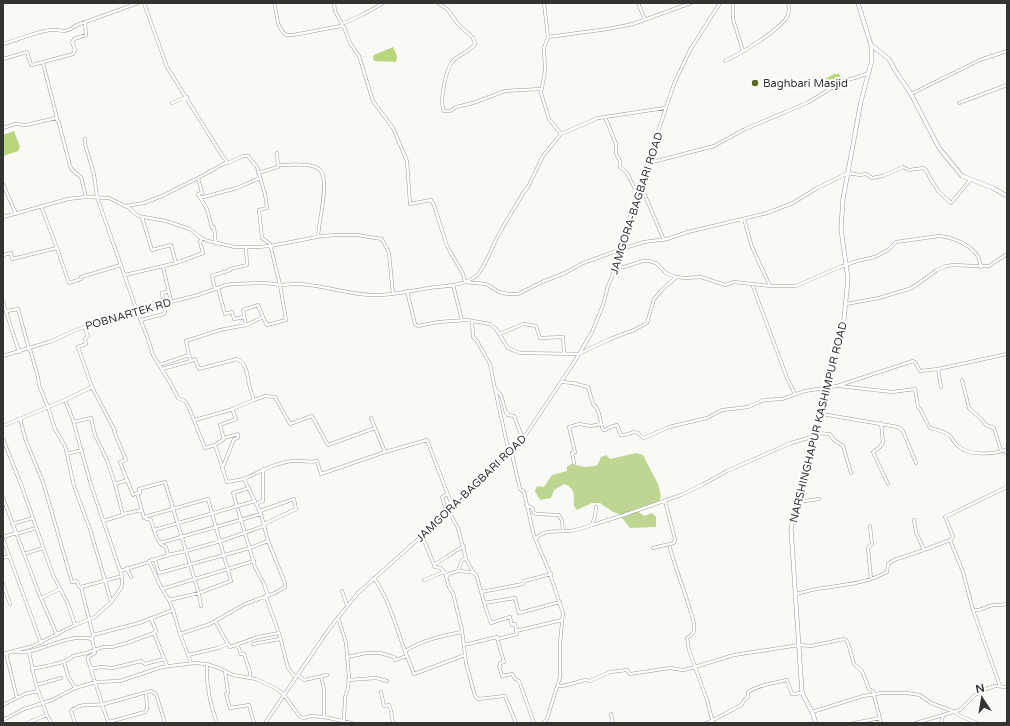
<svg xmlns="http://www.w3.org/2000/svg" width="1010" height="726" font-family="'Varela Round',sans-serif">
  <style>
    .green { fill: #bfd693 }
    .water { fill: #b9d67d }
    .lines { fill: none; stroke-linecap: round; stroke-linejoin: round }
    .street-casing { stroke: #9c9d99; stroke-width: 3.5 }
    .secondary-casing { stroke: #9c9d99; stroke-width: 4.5 }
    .street { stroke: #fff; stroke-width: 2.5 }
    .secondary { stroke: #fff; stroke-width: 3.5 }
    .poi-dot { fill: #566c1b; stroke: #fff; stroke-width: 1.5 }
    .labels { text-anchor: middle; stroke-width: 4; stroke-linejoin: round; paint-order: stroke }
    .poi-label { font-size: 11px; fill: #333332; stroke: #fff; text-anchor: start }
    .street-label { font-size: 11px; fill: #333332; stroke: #fff }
  </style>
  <rect width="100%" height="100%" fill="#f9faf6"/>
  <!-- green -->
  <path class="green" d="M636,453L643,455L658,484L661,496L659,501L635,509L644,516L652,513L656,517V527L630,528L619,514L613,512L600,503H592L577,510L574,506C573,496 577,489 564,484L554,490L551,498L540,500L535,491L537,486L544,487L552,475L567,471V467L571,464L585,467L596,466L599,462L601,457L606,455L610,459Z"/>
  <!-- water -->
  <path class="water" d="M393,47L397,56L396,62L374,61L373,57L374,55Z
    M834,74H839L842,79C838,84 830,88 824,87L822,84L823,80Z
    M14,131L20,147L18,151L3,156V135Z"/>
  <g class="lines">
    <!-- street casing -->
    <g class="street-casing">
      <path id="street" d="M274,3C278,15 275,26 286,35H293L341,26L344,27L350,43L359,56L373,101L393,128L407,161L410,204L431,200L434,205L447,246L463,274L465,282L486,284L499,292L508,294H518L542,282L565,273L583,263L631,246L644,242L667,239L688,232L767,213L793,203L817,188L848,173L860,175L866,174L872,178L883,176L903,167L909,170L923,168L926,170L930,178L938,191L951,203L971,179
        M334,3L335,11L342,24
        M438,3L447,9L458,24L473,38L475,44C470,52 459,54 453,61C446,68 439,102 444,111H450L456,107L473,103L505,91L541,89
        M544,3L548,37L544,48L545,71L541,93L549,119L561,134
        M638,3L645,20
        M733,3V19L743,51
        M342,24L364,14L383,3
        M548,37L608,29L633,24L691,3
        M3,44C18,40 34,32 50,30C63,28 61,36 77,25L138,3
        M3,59L27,52L31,65H32L73,54L75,50L72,42L74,39L86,35L85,22
        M725,61C740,54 782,29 788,15C789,11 789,7 788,3
        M43,63L57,118
        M911,94L980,60L1007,51
        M172,103L187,97
        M959,103L1007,85
        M605,117L616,144V154L620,161V167L627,173L634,187L640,189
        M3,128L15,124L26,125L56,118L59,123L70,166L72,170L81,177L86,197
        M85,139V144L94,174L97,197L137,311L148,339L153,355L171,384L178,398L185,401L189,408L205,448L215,445L227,482L244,479L261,514L268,541L285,583V587L275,593L245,604L210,624L180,634
        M649,163L714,146L745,129L807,103L845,80L855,78L869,73
        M278,165C288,165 303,163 312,166C317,167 322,170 323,176C327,192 319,220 318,237
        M258,173L278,167L277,153
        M198,178L227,162
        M3,184L16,214
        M641,186L664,240
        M200,198L237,188L260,178
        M126,206L144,203L162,196L198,178L202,193L198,194L207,209L212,228L214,227L216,244
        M3,217L68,199L86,197L109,198L129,208L138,216L166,221L190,229L200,237L208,241L235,247H257L270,246L322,236L337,235H357L382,239L389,253L393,294
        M142,217L152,250L171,245L176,263L203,253L200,242L202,238
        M744,219L752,247L770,286
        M57,248L69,283L81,279V277L121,265
        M3,255L11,253L12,259L57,248L41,206
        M615,266L624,267L643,261H649L656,263L666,273L676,277L685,278L701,277L725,285L734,282L770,286H796L840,267L857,261L875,257L888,250L896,242L939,236C952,237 972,245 978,257C980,260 980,264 981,267
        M163,267L171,301
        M125,275L176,263
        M752,284L787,378L795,394
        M453,285L462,320
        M218,288L225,314L232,312L234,319L244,317
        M215,289L212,276L230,270V269L247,265L246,247
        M407,291L415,324L418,326L438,322L467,320L490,324L496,329L508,348L520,353L579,354L610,339L634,330L647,323L654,299L662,290L676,277
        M3,302L19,352
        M846,304L879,298L912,288L937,270L946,266L954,265L975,266H989L1007,254
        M7,311L18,309L29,349
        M141,320L164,314L165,311L162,293L169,291
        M472,321L473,337L477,341L490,364L495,389L501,395L506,413L508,415L514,416L523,439
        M246,325L243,310L258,305L263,317
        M84,327L88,336L85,339L86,344L78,347L92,387
        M499,334L524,324L536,326L540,338L563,337L564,353
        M30,349L38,377L39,385L48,407L55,429L65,446L67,454L82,450
        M189,355L191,361L195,359L199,369L237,359C248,364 247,377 250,388C251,392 253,396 254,400L230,410L195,420
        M3,356L52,341L76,330L103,319L198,295L226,285L232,284L266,283L280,285L270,244L262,238L259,210L267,208L265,194L257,167L248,156H243L228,163L223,157L167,67L144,3
        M159,365L189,355L186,341L220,330L246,325L263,317L267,325L286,320L280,285C285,285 290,284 295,284C322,284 347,295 374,295C395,296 416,289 437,287C450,286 470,284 479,273C487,262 491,249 497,238C505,222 515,208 523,193L528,187L543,156L561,134L598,118L665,108
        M162,369L191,361
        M938,369L941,387
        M962,380L969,408L982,420L986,425L994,428L1001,451
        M562,382L573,383L588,387L593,404C600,408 600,422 603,430H605L610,427L617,425L621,435C626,436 634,430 638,433C640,435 642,437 644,438L669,427L707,418L722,410L748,407L764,400L782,399L805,391L837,386L913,361L915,362L920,371L938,369L1007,354
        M839,386L892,392L915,389L918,407L920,409L930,428C937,430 945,431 950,436C953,439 955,444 958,446C969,456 995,455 1007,449
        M495,389L507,444L511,450L520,489L524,492L534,536L549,571L563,613L560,643V677L547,719L543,723
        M254,400L265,396L275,397L290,424L312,416L328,445L375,428
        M822,414L898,427L903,431L916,463
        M371,418L385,452L427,440L453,508
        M20,419L26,441L43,482L72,582L77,581L79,587H81
        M74,422L91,418L95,435L107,460L115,484L127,480
        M881,423L883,442L880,447L873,452L888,484
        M3,426L65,400L92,387L115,431
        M114,431L126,460L120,462L133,495L137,493L144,518L151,520C154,529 156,544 166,547L168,555L186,551L199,594L201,606
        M817,433L830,434L834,440L843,446L851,473
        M3,439L22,487L53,575L68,604L75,625
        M215,445L224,439L220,425L236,419L232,409
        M1005,450L1007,454
        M67,454L74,486L90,529L111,601
        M574,463L572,453L575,452L569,427L579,424L591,426L601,424
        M222,469L234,439L238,438V434L224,438
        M244,479C259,472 275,463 292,461C300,460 308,463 317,461L321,474L385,452
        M249,488L233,493L255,567L264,584L268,596
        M137,493H140L139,489L165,482L186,551L221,541L264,526
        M3,498L38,591L57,635
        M797,502L819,499
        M256,504L263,501V469
        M526,505L532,508L534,513L537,514L559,515L562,521L563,531
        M260,511L294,499L296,509L264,524
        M449,512L458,528L466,559L462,560L458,571L449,574L446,577L449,587L453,593L462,630L466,663L475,696L478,699L505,696L516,723
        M447,513L442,497L447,494
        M123,514L142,510
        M144,517L208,499L231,581L199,593L169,600
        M914,520L916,532L924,550
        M103,521L123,515L115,484
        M12,524L33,518
        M592,525L624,515L681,495L702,485L727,471L791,443L815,436
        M870,526L872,544L868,548L871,579
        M154,530L255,501
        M16,534L36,528
        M422,536L435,567L441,568L446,575
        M3,537L16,533
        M3,539L41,643
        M536,539C542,529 560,532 570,531C577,530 585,528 592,525L595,516L596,507
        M160,543L261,514
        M669,544C674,566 684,588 690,610C692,616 695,623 694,629C694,634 691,636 687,638L689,650L707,700L713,723
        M653,548L674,543L675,539L665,501
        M24,554L43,548
        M3,558L9,556
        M466,559L473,572
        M155,560L159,573L250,548L268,541
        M434,565C444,559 453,552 464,546
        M127,568L131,577
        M120,571L149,562
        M458,571L471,572L476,574L486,609L491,623L510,617L512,625L515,624L517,634L498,639L497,637L464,645
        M374,578C389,599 396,627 405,651C423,640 441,636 462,632
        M424,580L444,572
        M3,584L10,604
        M162,589L254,561
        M342,591L347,605
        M481,592L523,584L524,581L551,574
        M796,594C805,592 814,589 823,588C845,585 867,583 887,572L888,564L894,560L924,550L950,540
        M266,597L279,633L288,668L296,678
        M41,598L60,589
        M484,603L515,598L519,613L560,602
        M173,610L180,634L191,663
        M973,610C981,612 986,606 993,605C998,605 1002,605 1007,604
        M338,617L346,643L349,677L348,688L345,697L344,721
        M151,618L156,631L154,633
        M215,621L228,644
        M516,631L562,620
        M93,635L139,623L173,610L169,600L162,589L149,561L169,555
        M497,638L504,662L500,663V666H499L502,676L512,674L515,679L519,681L534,723
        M237,644L241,654H244L250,672V678
        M253,644L280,639
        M405,651L414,674L465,655
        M15,652C20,652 26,653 31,651C52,646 70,634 92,639
        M6,653L17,698
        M3,654L33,646L75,625L95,617L112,601L121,588L122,585V576L91,485L73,420L65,400
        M188,655L218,648L228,644L230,647L258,637L279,633
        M347,657L367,653H380L394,657L395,660L407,656
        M64,662L68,676L75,688
        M207,664C206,685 210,704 217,723
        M32,669C42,666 67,664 73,656L87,653L103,647H112L127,643L154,633L167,666
        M91,669L100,667L113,668L141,661L145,664L164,659
        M225,671L228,693L226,694L230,708L249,705L254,723
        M298,675L304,680L327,675
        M321,676L324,689V717
        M348,680L376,678L387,681
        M36,685L61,678
        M558,686H563L585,680L590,681L610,672L627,670L630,674L670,668L683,670L688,669L734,655L799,645L811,646L844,639L846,640L848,643L854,664L862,671L869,689L873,691L881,723
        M1000,686L973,610L963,572L950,540L952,538L953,536L945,517L1007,487
        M381,692L384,706L389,705L391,711L393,723
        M3,705L25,694L38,691
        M812,712L863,696L882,693H907L920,695L931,703L955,712L960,716L977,723
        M611,714L613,723
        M47,715L51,723
        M3,720L24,709L52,700L75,688L96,682L120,681L162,667L194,663L207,664L219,668L233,675L256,679L277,689L284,695L300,717L304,718L311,716L324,717L352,723
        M109,722L145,712L147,709L146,692
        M27,723L47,715L36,685L29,652
        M75,723L71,711C81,702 92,706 104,704C120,700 135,695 151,691L156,694L165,723
        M110,723L107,719L88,660V657L95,653L92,639L93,635L81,587L122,576
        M265,723L329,629L358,593L463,499L523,439L575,361L592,332L603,305L608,286L612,277L619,249L674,84L690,50L720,3
        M706,723C710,722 740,706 742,704C744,701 744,699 748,697V692C758,685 774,683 787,680L792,694L802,693
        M854,723L880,718
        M916,723L960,710L975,695L986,689L995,686L1007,687
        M941,723L943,716"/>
    </g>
    <!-- secondary casing -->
    <g class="secondary-casing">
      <path id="secondary" d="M871,45L889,59L895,70L911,94L939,148L962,176L993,188L1007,196
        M816,723L812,712L802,693L791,529L800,486L816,436L832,368L843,329L848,279L841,229L843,199L861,101L872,60L871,45L858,3"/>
    </g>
    <!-- street -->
    <use href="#street" class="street"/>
    <!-- secondary -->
    <use href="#secondary" class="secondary"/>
  </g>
  <!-- markers -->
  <circle class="poi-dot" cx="755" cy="83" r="4"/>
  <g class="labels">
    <!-- poi labels -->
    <g class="poi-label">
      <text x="763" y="87">Baghbari Masjid</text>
    </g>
    <!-- street labels -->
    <g class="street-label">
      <text transform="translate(636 203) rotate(-72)" y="4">JAMGORA-BAGBARI ROAD</text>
      <text transform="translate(128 314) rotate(-16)" y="4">POBNARTEK RD</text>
      <text transform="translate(818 422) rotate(-76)" y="4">NARSHINGHAPUR KASHIMPUR ROAD</text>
      <text transform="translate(471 488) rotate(-44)" y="4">JAMGORA-BAGBARI ROAD</text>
    </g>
  </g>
  <!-- border -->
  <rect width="1010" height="726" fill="none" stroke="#333332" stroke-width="8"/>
  <!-- north arrow -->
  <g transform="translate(982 698) rotate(348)" stroke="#ffffff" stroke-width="3" paint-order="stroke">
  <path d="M0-3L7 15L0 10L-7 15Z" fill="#333332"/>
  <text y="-6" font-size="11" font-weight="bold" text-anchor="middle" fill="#333332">N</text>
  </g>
</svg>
